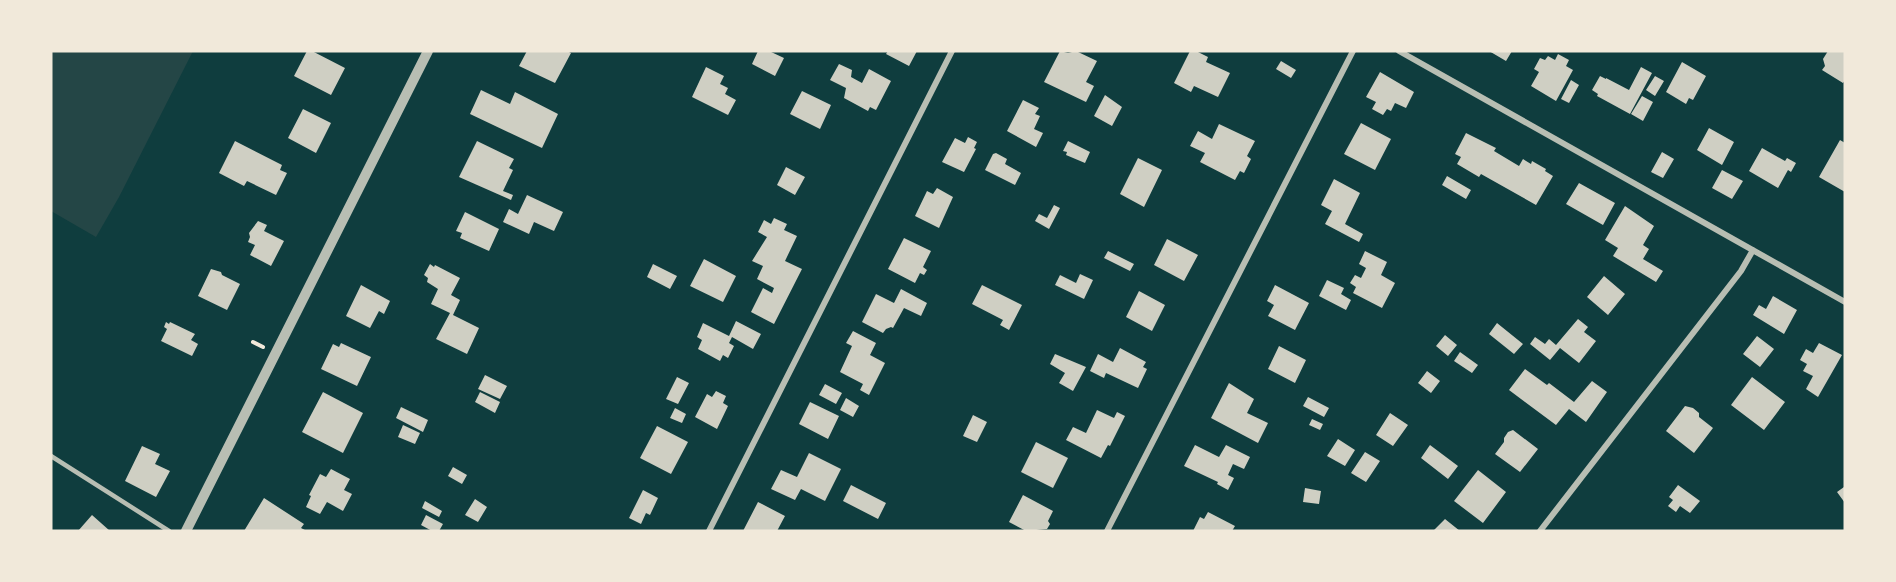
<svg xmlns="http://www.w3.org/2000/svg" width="1896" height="582" font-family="Barlow,sans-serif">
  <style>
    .green { fill: #244646 }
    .building { fill: #cfcfc3 }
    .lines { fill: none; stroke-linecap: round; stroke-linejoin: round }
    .path { stroke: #f1e9da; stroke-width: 4 }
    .service { stroke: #b8beb3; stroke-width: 4.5 }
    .minor { stroke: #b8beb3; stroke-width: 6 }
    .tertiary { stroke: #b8beb3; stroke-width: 10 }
  </style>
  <rect width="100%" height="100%" fill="#0f3d3e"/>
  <!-- green -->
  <path class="green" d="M51,51H193L119,197L96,237L51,211Z"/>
  <!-- building -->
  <path class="building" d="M307,51H312L345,68L331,95L294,76Z
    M527,51H567L571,53L555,83L519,66Z
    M758,51H769L784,58L775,76L752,64Z
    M888,51H917L909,66L886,54Z
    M1060,51L1068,53L1076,51L1097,61L1086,82L1094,86L1086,102L1044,82Z
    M1190,51H1196L1208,57L1206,62L1230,73L1218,97L1194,86L1191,92L1174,83Z
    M1489,51H1512L1506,61Z
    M1828,51H1845V80L1843,83L1822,70L1825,66L1823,59Z
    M1558,54L1569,60L1566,66L1573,70L1556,101L1531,86L1539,72L1534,69L1540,58L1545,60L1548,56L1555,60Z
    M1281,61L1296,70L1291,78L1276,69Z
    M1682,62L1706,76L1693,100L1689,98L1686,104L1666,92Z
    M839,64L852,70L851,77L862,83L869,69L891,81L876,110L870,107L868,111L844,98L846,88L830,80Z
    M706,67L724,76L720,84L728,88L725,94L736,100L728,115L692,97Z
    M1641,67L1652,73L1630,114L1597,96L1598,94L1592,90L1600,76L1606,79V78L1629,90Z
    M1380,72L1414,92L1406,108L1395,103L1391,111L1387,109L1383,115L1372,109L1376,102L1366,97Z
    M1655,76L1664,81L1655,96L1646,90Z
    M1571,80L1579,85L1569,103L1561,99Z
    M481,90L510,104L515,92L558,114L542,148L470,114Z
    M802,91L831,105L820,129L790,114Z
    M1105,95L1122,107L1112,126L1094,116Z
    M1642,96L1653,102L1643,121L1631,114Z
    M1023,100L1039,108L1035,114L1040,116L1034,129L1043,133L1036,147L1007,131Z
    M303,109L331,123L316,153L288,138Z
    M1361,123L1391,139L1375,170L1344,154Z
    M1219,124L1255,141L1247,156L1251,159L1244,173L1240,171L1235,180L1200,162L1205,153L1190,146L1198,131L1212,139Z
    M1709,128L1734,142L1722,165L1697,150Z
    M1466,133L1496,148L1494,151L1519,166L1523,159L1531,164L1532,161L1546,169L1545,171L1553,176L1536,205L1481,174L1479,177L1457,164L1461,157L1455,154Z
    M968,137L977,142L974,148L976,149L964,172L942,162L955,138L965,143Z
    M1840,140L1845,143V192L1819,177Z
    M235,141L282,165L280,170L287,173L276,195L247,181L244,186L219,173Z
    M477,141L514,159L509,168L513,170L503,191L513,195L511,200L459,177Z
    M1068,141L1090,152L1085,163L1066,155L1067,152L1063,151Z
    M1762,148L1785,161L1787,158L1796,163L1791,172L1788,170L1778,188L1749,171Z
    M1662,152L1674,159L1663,178L1651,172Z
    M996,153L1007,159L1005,164L1021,173L1015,185L985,170L993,154Z
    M1138,158L1162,170L1144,207L1120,194Z
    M786,167L805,177L795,195L777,185Z
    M1722,170L1743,181L1732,199L1712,188Z
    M1447,176L1471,190L1466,199L1442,185Z
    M1334,179L1360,193L1345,224L1363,234L1359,242L1325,224L1332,211L1321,205Z
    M1579,183L1615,203L1603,225L1566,204Z
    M937,188L953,197L939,228L915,216L927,191L933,194Z
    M527,195L563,212L554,231L534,222L529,234L503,222L509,209L518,214Z
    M1054,205L1060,208L1049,229L1035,221L1039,214L1047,218Z
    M1625,206L1654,226L1643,245L1649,249L1643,259L1663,271L1656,282L1613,256L1618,248L1605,240Z
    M465,212L499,229L489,251L460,238L462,233L456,231Z
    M774,218L787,224L784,230L797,236L785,261L802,269L774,324L751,312L763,288L772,293L774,288L757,279L763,266L752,261L767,237L758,232L764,220L771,224Z
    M258,221L267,225L264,231L284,241L271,266L250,255L255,245L248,242L250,237L249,233Z
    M904,238L931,251L923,267L927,270L924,275L920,273L915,283L888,269Z
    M1167,239L1198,255L1184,281L1154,265Z
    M1108,251L1134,264L1130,271L1104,258Z
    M1365,251L1387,262L1381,275L1395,283L1382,308L1353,293L1356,287L1350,283L1355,275L1361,278L1366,268L1359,264Z
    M704,259L736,276L723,302L690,286Z
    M430,264L434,267L435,265L460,278L451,295L460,300L453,315L479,328L467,354L436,339L450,313L431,304L438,289L427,282L428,278L424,275Z
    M653,264L677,276L670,289L647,277Z
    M211,269L221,272L222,275L240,284L227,310L198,296Z
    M1080,274L1093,280L1084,299L1055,285L1060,275L1076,283Z
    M1604,276L1625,294L1608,315L1587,297Z
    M1327,280L1344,288L1341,294L1351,300L1346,310L1319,296Z
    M361,285L390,301L384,314L379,311L370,328L346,316Z
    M982,285L1022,305L1009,330L1000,325L1003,320L972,304Z
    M1275,285L1309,303L1295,330L1268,316L1274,305L1267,301Z
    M901,289L927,303L921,316L904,308L893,328L891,327L886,329L883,333L862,322L876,294L894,303Z
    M1139,291L1165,305L1152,331L1126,317Z
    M1773,296L1797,310L1784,334L1753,315L1759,305L1766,309Z
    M1578,319L1588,327L1584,332L1596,341L1579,363L1560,348L1550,360L1530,344L1535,337L1545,344L1549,339L1556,345Z
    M736,321L761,334L753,349L732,337L729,343L734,346L728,358L723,355L720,361L698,349L702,340L697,337L703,323L729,336Z
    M166,322L169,324L170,322L195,334L191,340L198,344L192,356L161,341L167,329L164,327Z
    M1497,323L1523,344L1514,354L1489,334Z
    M853,331L876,343L870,355L885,363L869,395L860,390L863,384L840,372L852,346L846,343Z
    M1445,335L1457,345L1448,356L1436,346Z
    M1757,336L1774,349L1760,367L1743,354Z
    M341,343L371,357L357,386L321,369L333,344L339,347Z
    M1819,343L1842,355L1818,397L1806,389L1813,376L1803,371L1807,364L1800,360L1806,349L1813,353Z
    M1279,346L1306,360L1295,383L1268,369Z
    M1120,348L1146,362L1143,367L1147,369L1138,388L1106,373L1104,378L1090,371L1098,354L1113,362Z
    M1460,352L1478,365L1472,373L1454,361Z
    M1055,354L1086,367L1073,391L1059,383L1065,373L1050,364Z
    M1525,369L1547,385L1549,383L1574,402L1592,381L1607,392L1586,422L1569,409L1556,425L1509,390Z
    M1427,371L1440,381L1431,393L1418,383Z
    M485,375L507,386L500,399L478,389Z
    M677,377L689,383L678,404L666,399Z
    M1752,377L1785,402L1764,430L1731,405Z
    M1229,383L1254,399L1247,413L1268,423L1258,443L1211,418Z
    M825,384L842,393L836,404L819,395Z
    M716,391L726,396L723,403L728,406L717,429L695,417L707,394L712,397Z
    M323,392L363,413L343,453L302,432Z
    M480,392L500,402L495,413L475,402Z
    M1308,397L1329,408L1324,417L1303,406Z
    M846,398L859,406L853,417L840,410Z
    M810,402L839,416L828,439L799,424Z
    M1685,406L1693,408L1699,413V417L1713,428L1694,453L1666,431Z
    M401,407L428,420L423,432L396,418Z
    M675,408L686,414L682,423L670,418Z
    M1097,410L1114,418L1117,412L1125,416L1110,446L1108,445L1101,458L1066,440L1073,427L1086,433Z
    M1390,413L1408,425L1393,446L1376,435Z
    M973,415L987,422L977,442L963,436Z
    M1312,419L1323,424L1320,430L1309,425Z
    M403,425L420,433L415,444L398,437Z
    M657,426L688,442L671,474L640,458Z
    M1513,430L1538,449L1520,472L1495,454L1504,442V438L1508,432Z
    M1338,439L1355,450L1345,466L1327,456Z
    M1036,442L1068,458L1053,488L1021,472Z
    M1195,445L1219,457L1226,445L1250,457L1244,469L1233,464L1228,475L1234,478L1228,490L1217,484L1218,482L1184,466Z
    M1430,445L1458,466L1448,479L1421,458Z
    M142,446L160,454L155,464L170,471L156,497L125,481Z
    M1365,452L1380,461L1366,482L1351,473Z
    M809,453L841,469L825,501L801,489L795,500L771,489L781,470L797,477Z
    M453,467L467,475L462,484L448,476Z
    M331,469L350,479L344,490L352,494L343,511L327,502L320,514L306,507L311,496L309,495L320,474L326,477Z
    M1478,470L1506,492L1483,523L1454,501Z
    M851,485L886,503L878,519L843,501Z
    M1678,485L1700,501L1690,513L1680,506L1676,512L1668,506L1673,500L1669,497Z
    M1844,487L1845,489V503L1837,492Z
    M1305,488L1321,491L1319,504L1303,502Z
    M643,490L658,498L650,515L646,513L641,524L629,518Z
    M1023,495L1053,511L1048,521L1050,524L1047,529L1026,531L1009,522Z
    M264,498L304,524L301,528L307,531H244Z
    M475,499L487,507L478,522L465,515Z
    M425,501L442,511L439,517L422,508Z
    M758,502L785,516L777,531H743Z
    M1208,512L1235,526L1232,531H1193L1200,517L1204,519Z
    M92,515L110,531H78Z
    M426,515L443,524L439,531H432L421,525Z
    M1445,519L1460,531H1433Z"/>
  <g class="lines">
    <!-- path -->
    <path class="path" d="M253,342L263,347"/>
    <!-- service -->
    <path class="service" d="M51,456L169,531"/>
    <!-- minor -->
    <path class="minor" d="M1399,51L1845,302
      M709,531L952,51
      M1107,531L1353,51
      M1540,531L1741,271L1753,250"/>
    <!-- tertiary -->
    <path class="tertiary" d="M186,531L428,51"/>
  </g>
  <!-- border -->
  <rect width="1896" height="582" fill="none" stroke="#f1e9da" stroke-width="105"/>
</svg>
